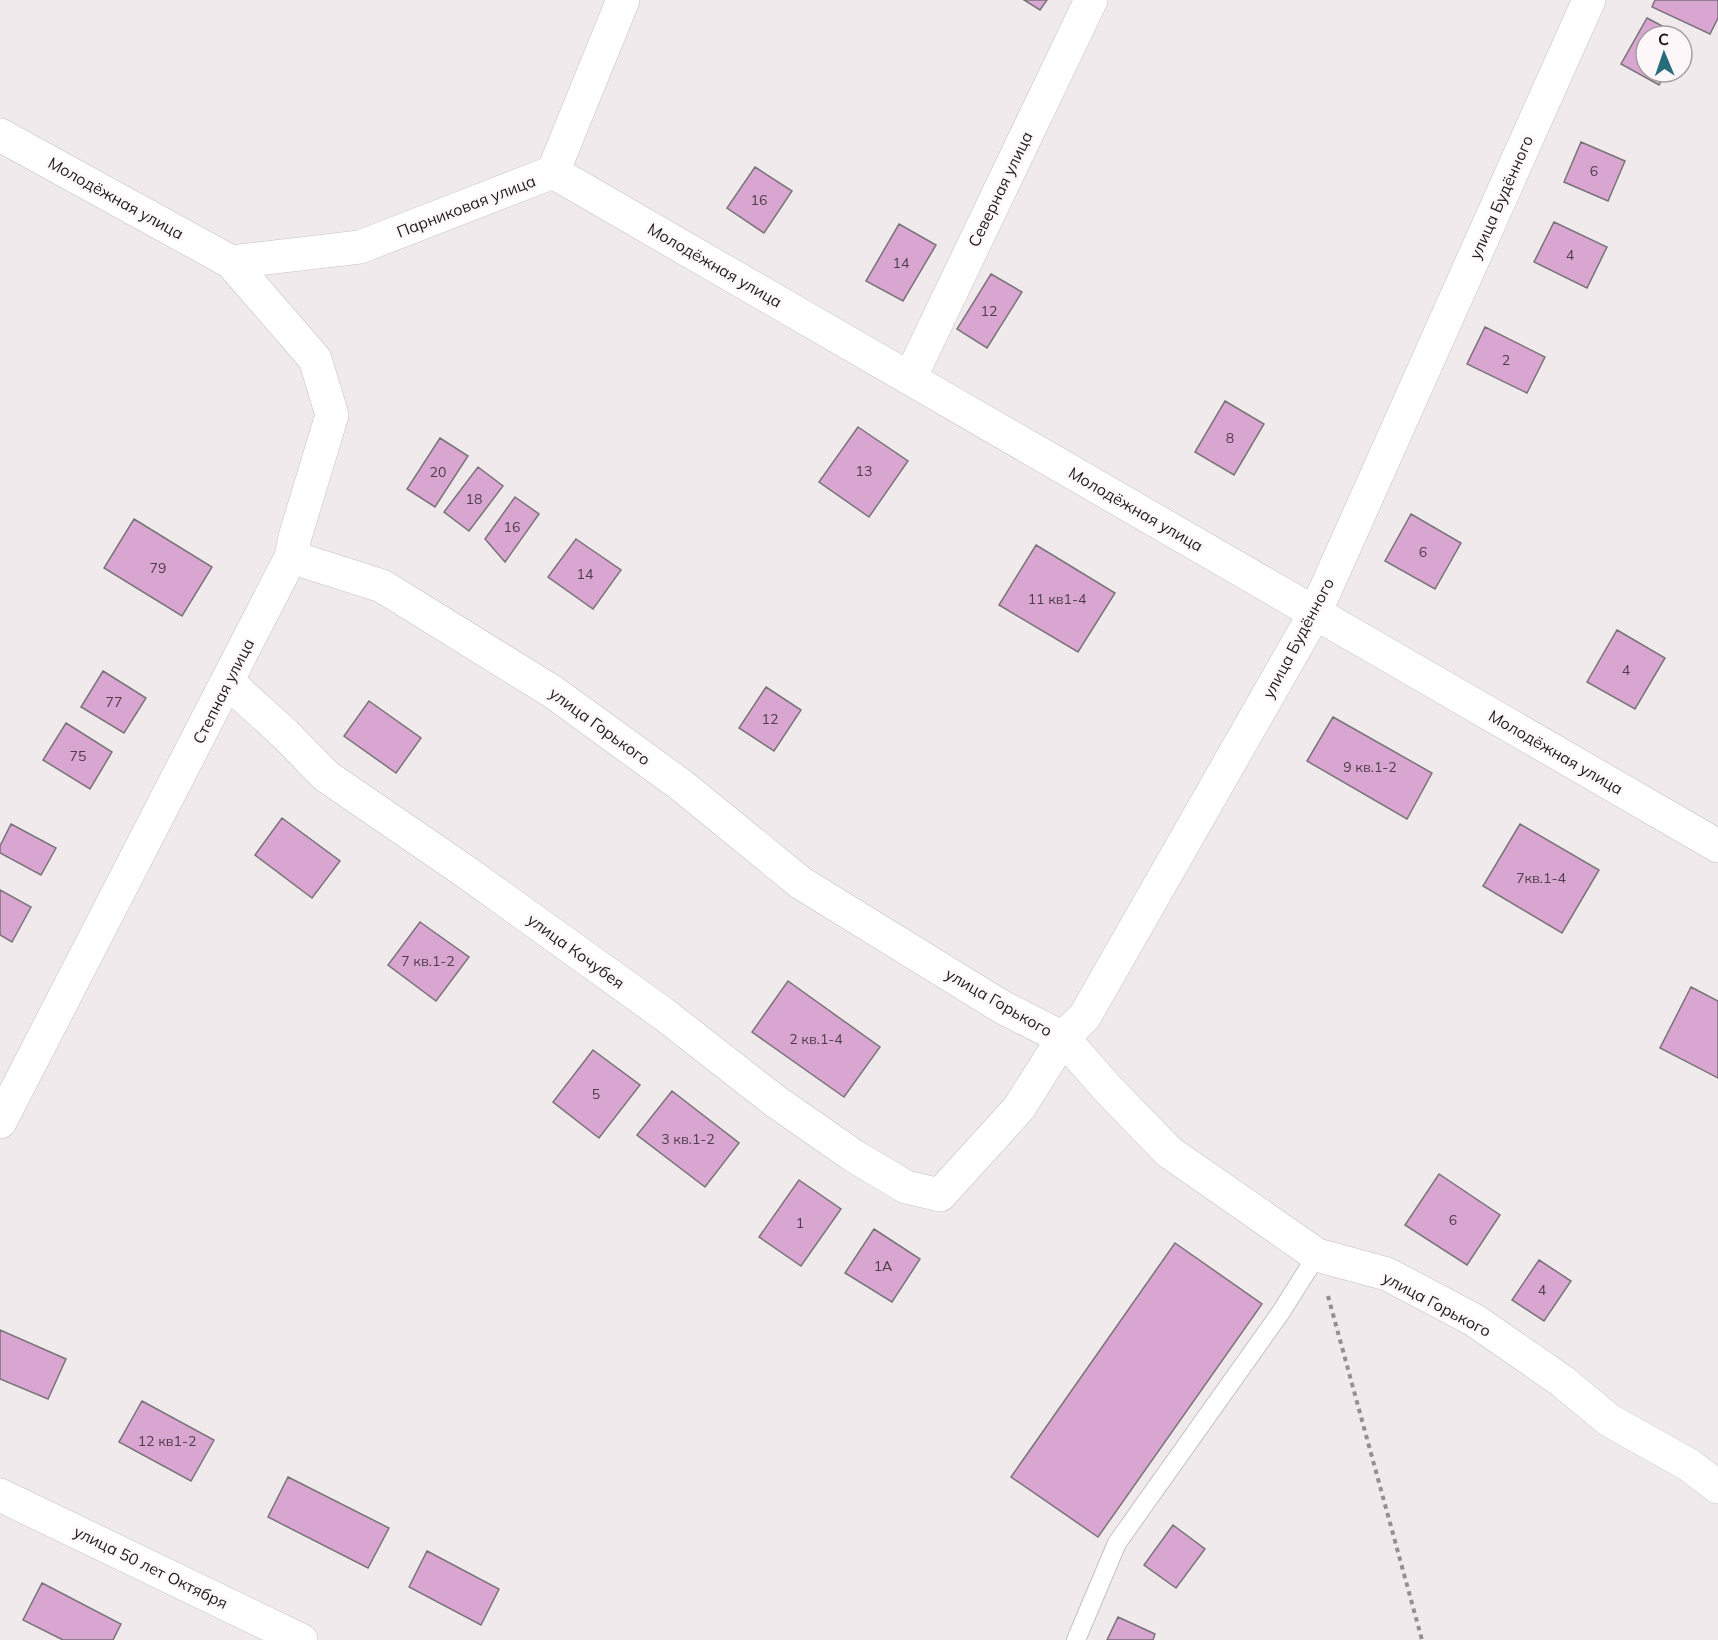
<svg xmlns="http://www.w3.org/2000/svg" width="1718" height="1640" font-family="Mulish,sans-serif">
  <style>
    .building { fill: #d9a5d1; stroke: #787477; stroke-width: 1.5 }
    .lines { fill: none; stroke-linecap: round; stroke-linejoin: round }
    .lane-casing { stroke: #c5c0c1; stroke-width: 20 }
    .street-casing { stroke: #c5c0c1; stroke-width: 34 }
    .secondary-casing { stroke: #c5c0c1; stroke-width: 34 }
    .path { stroke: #949091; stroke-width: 4; stroke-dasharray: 4.5 4.5; stroke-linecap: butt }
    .lane { stroke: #fff; stroke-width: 18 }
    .street { stroke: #fff; stroke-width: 33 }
    .secondary { stroke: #fff; stroke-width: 33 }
    .labels { text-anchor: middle; stroke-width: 5; stroke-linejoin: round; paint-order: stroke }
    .number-label { font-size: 14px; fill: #4d3e49 }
    .street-label { font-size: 16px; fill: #1e1c1c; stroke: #fdf7f9 }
  </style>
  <rect width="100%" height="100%" fill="#f0eaec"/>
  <!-- building -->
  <path class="building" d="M1024,0H1047L1040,10Z
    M1655,0H1718V18L1710,34L1652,7Z
    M1647,18L1681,36H1646V72H1666L1659,85L1621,64Z
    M1581,142L1625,161L1608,201L1564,182Z
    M755,167L792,191L764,233L727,208Z
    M1554,222L1607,247L1587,288L1534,262Z
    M899,224L936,245L903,301L866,281Z
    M991,274L1022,292L987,348L957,329Z
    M1485,327L1545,357L1527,393L1467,364Z
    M1225,401L1264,424L1234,475L1195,452Z
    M858,427L908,461L869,517L819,482Z
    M440,438L468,456L435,507L407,489Z
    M478,467L503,486L469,531L444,512Z
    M515,497L539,514L505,562L485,539Z
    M1411,514L1461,543L1435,589L1385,561Z
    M134,519L212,567L182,616L104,568Z
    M576,539L621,570L593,609L548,577Z
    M1036,545L1115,593L1078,652L999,605Z
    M1617,630L1665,658L1635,709L1587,682Z
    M103,671L146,698L124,733L81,707Z
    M766,687L801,710L774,751L739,728Z
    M369,701L421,738L396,773L344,736Z
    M1333,717L1432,773L1407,819L1307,761Z
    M66,723L112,752L90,789L43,760Z
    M282,818L340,861L312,898L255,855Z
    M11,824L56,848L41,875L0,853V846Z
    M1520,824L1599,870L1562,933L1483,886Z
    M0,890L31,907L12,942L0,935Z
    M420,922L469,957L436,1001L388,965Z
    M788,981L880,1047L844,1097L752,1032Z
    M1691,987L1718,1001V1078L1660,1048Z
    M593,1050L640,1085L599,1138L553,1102Z
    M672,1091L739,1143L705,1187L637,1135Z
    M1439,1174L1500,1215L1467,1265L1405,1225Z
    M799,1180L841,1209L801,1266L759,1237Z
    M874,1229L920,1259L892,1302L845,1273Z
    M1175,1243L1262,1304L1098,1537L1011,1477Z
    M1539,1260L1571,1281L1544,1321L1512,1300Z
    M0,1330L66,1359L48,1399L0,1379Z
    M142,1401L214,1440L191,1481L119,1442Z
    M288,1477L389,1528L368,1568L268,1517Z
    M1173,1525L1205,1549L1176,1588L1144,1565Z
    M427,1551L499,1589L481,1625L409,1587Z
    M42,1583L121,1624L113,1640H63L23,1620Z
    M1118,1617L1155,1634L1153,1640H1107Z"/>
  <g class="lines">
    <!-- lane casing -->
    <g class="lane-casing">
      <path id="lane" d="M1076,1640L1117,1543L1281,1312L1317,1255"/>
    </g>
    <!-- street casing -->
    <g class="street-casing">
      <path id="street" d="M553,172L1718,846
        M231,262L360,247L553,172L623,0
        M910,378L1091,0
        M291,557L382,586L553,692L681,785L801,883L1002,1007L1063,1038L1108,1089L1169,1152L1317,1255L1387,1274L1474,1320L1562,1381L1609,1420L1689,1465L1718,1487
        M228,682L285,734L326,776L466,872L665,1015L775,1101L854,1156L906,1187L940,1195L1019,1108L1063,1038L1085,1016L1315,613L1589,0"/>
    </g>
    <!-- secondary casing -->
    <g class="secondary-casing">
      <path id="secondary" d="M0,135L231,262L315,359L332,415L295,537L291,557L0,1122
        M0,1495L301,1640"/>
    </g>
    <!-- path -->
    <path class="path" d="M1328,1296L1422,1640"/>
    <!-- lane -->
    <use href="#lane" class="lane"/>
    <!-- street -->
    <use href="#street" class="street"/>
    <!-- secondary -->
    <use href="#secondary" class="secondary"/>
  </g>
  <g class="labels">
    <!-- number labels -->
    <g class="number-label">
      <text x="1594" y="176">6</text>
      <text x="759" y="205">16</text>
      <text x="1570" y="260">4</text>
      <text x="901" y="268">14</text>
      <text x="989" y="316">12</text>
      <text x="1506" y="365">2</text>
      <text x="1230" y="443">8</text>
      <text x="864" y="476">13</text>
      <text x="438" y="477">20</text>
      <text x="474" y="504">18</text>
      <text x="512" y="532">16</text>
      <text x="1423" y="557">6</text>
      <text x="158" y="573">79</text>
      <text x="585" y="579">14</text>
      <text x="1057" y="604">11 кв1-4</text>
      <text x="1626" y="675">4</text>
      <text x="114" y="707">77</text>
      <text x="770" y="724">12</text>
      <text x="78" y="761">75</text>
      <text x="1370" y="772">9 кв.1-2</text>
      <text x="1541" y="883">7кв.1-4</text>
      <text x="428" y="966">7 кв.1-2</text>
      <text x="816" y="1044">2 кв.1-4</text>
      <text x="596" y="1099">5</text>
      <text x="688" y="1144">3 кв.1-2</text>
      <text x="1453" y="1225">6</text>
      <text x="800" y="1228">1</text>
      <text x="883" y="1271">1А</text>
      <text x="1542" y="1295">4</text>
      <text x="167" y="1446">12 кв1-2</text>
    </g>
    <!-- street labels -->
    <g class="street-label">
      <text transform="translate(1000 189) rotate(-64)" y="6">Северная улица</text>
      <text transform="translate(1501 197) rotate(-66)" y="6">улица Будённого</text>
      <text transform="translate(116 198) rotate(29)" y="6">Молодёжная улица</text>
      <text transform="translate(466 206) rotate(-21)" y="6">Парниковая улица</text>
      <text transform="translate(715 265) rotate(30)" y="6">Молодёжная улица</text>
      <text transform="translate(1136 509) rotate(30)" y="6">Молодёжная улица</text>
      <text transform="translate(1298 638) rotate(-62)" y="6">улица Будённого</text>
      <text transform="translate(223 691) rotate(-63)" y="6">Степная улица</text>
      <text transform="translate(600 726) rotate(36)" y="6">улица Горького</text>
      <text transform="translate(1556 752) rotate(30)" y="6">Молодёжная улица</text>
      <text transform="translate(576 951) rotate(36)" y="6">улица Кочубея</text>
      <text transform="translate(999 1002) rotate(30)" y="6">улица Горького</text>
      <text transform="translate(1437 1304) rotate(28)" y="6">улица Горького</text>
      <text transform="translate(151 1567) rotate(26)" y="6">улица 50 лет Октября</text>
    </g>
  </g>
  <!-- north arrow -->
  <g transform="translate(1664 54) rotate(358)"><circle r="28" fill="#fdf7f9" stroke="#a49fa1" stroke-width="1.5"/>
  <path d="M0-4.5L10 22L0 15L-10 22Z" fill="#266c7b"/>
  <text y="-9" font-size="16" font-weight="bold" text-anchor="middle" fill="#1e1c1c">С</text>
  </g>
</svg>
